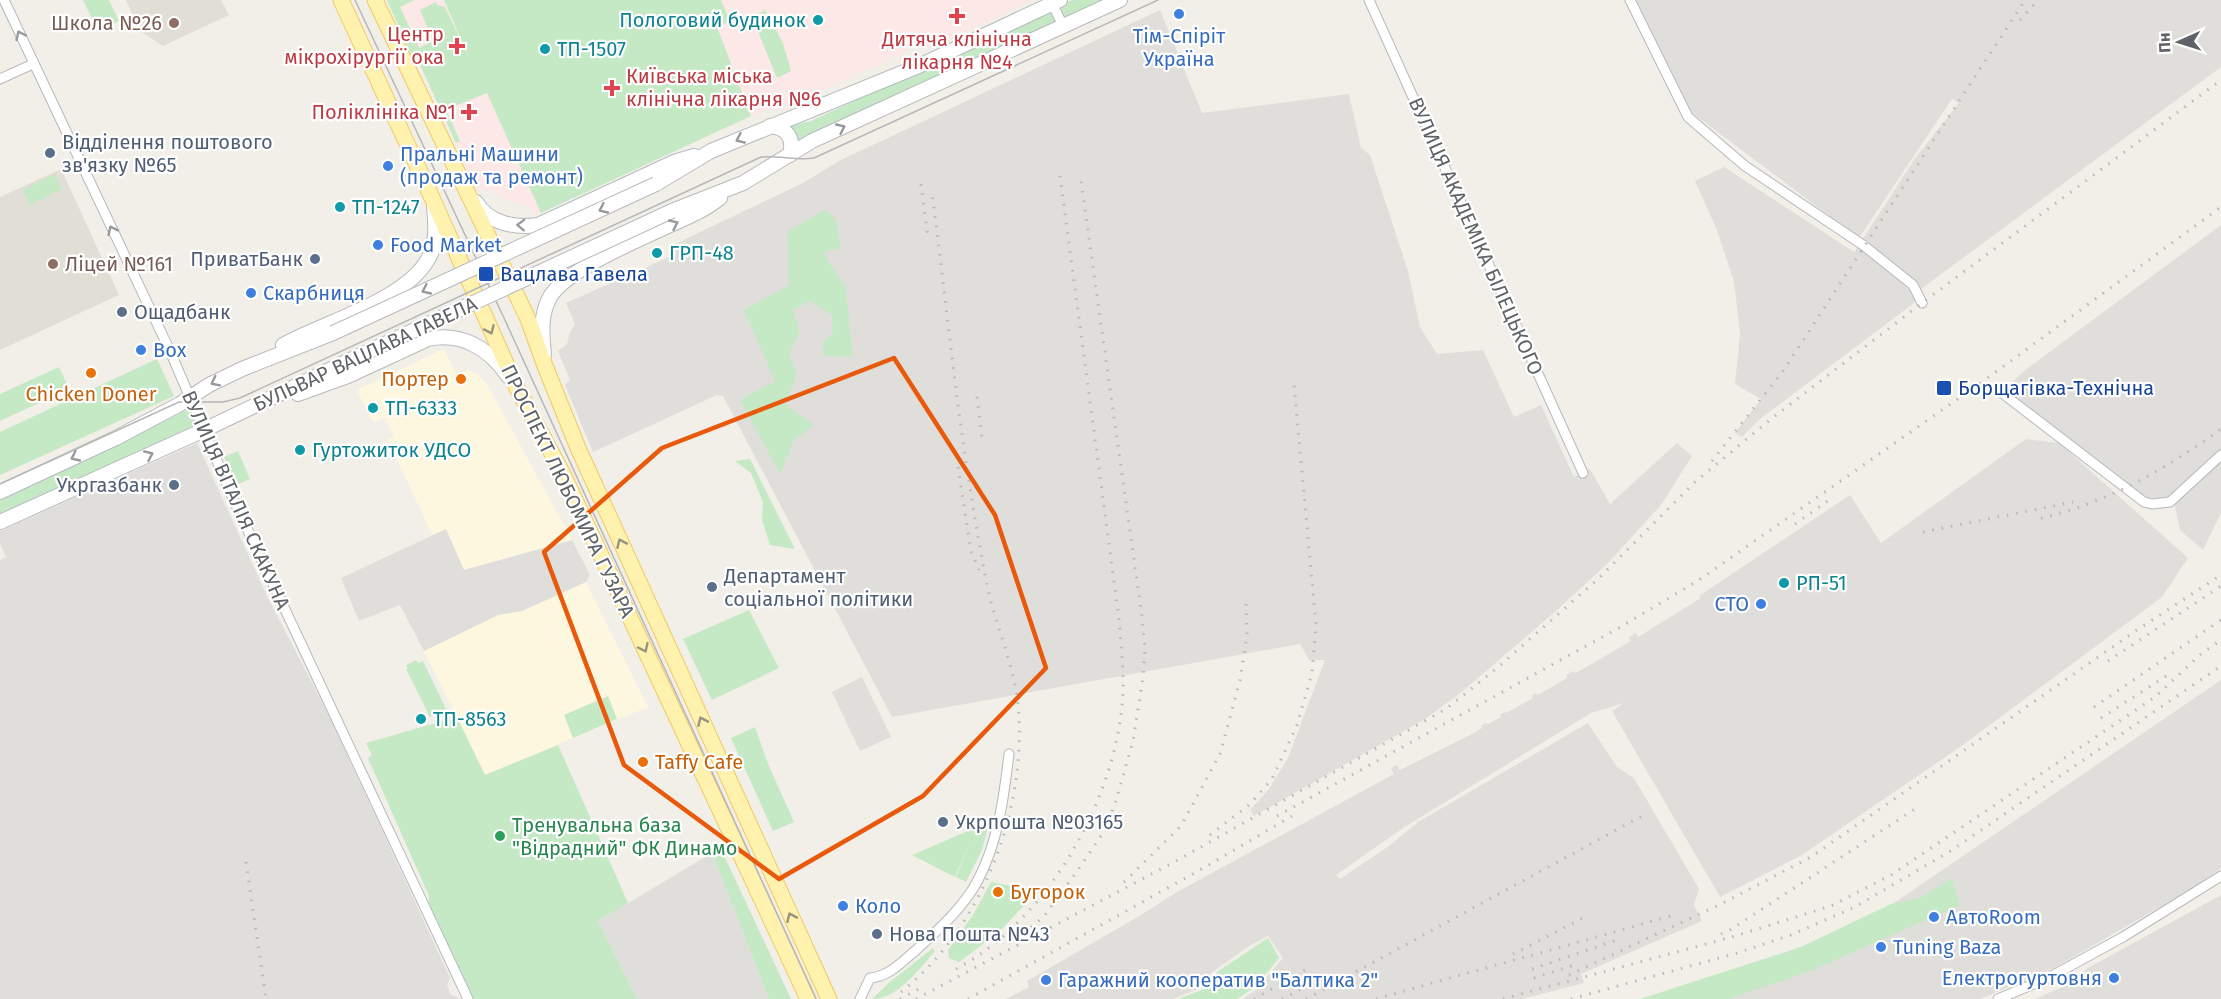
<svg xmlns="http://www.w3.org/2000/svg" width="2221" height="999" font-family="'Fira Sans',sans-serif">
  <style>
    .commercial { fill: #fef7e0 }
    .industrial { fill: #e0deda }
    .education { fill: #e1ded6 }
    .medical { fill: #fce8e6 }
    .green { fill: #c5e8c5 }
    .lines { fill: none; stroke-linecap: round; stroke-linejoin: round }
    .minor-casing { stroke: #b5b8bc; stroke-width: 11 }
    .secondary-casing { stroke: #b6babf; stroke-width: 16 }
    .primary-casing { stroke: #f2c960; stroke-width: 17 }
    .minor { stroke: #fff; stroke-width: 9 }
    .secondary { stroke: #fff; stroke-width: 14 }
    .primary { stroke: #fff2af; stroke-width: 15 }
    .tram { stroke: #b6b7b8; stroke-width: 1.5 }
    .rail { stroke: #b6b7b8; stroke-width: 3; stroke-dasharray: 1.5 8; stroke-linecap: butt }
    .secondary-bridge-casing { stroke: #b6babf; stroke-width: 16; stroke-linecap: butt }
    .secondary-bridge { stroke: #fff; stroke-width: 14 }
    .oneway { stroke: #979a9d }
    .oneway2 { stroke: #979581 }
    .marked { fill: none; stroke: #e8590c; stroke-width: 4.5; stroke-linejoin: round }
    .shop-dot { fill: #3f7fe0; stroke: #fff; stroke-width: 2 }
    .health-dot { fill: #e0444e; stroke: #fff; stroke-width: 2 }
    .culture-dot { fill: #0f9aa8; stroke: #fff; stroke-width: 2 }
    .education-dot { fill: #8d6e63; stroke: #fff; stroke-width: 2 }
    .service-dot { fill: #5c6f8a; stroke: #fff; stroke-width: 2 }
    .transit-dot { fill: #1a4fb4; stroke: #fff; stroke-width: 2 }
    .food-dot { fill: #e8710a; stroke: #fff; stroke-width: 2 }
    .leisure-dot { fill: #2e9e5b; stroke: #fff; stroke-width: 2 }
    .labels { text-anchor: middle; stroke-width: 4.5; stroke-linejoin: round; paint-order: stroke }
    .culture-label { font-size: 20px; fill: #0d838f; stroke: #fff; text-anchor: start }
    .education-label { font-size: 20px; fill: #785e54; stroke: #fff; text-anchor: end }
    .health-label { font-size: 20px; fill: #be3a42; stroke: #fff; text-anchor: end }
    .shop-label { font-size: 20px; fill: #366cbe; stroke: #fff; text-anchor: start }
    .service-label { font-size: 20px; fill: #4e5e75; stroke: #fff; text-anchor: start }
    .street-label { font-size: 20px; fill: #5f6368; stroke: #fff }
    .transit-label { font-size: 20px; fill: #164399; stroke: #fff; text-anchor: start }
    .food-label { font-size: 20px; fill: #c56008; stroke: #fff; text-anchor: start }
    .leisure-label { font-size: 20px; fill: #27864d; stroke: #fff; text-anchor: start }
  </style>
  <rect width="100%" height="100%" fill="#f1efe8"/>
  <!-- commercial -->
  <path class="commercial" d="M444,349L457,376L462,371L468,370L478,375L487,384L572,540L464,570L446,530L432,535L388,439L394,436L385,418L376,422L371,419L357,390Z
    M586,582L648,707L485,775L424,651L498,615L522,611Z"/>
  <!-- industrial -->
  <path class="industrial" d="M1636,0H2221V67L1921,289L1914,303L1760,419L1742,437L1735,433L1761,399L1735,384L1740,335L1734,281L1717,230L1695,181L1724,167L1854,252L1916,157L1959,103L1952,99L1859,238L1691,112Z
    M1160,10L1202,113L1349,94L1361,148L1370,155L1408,271L1420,327L1437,354L1483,350L1514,417L1541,405L1574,477L1590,469L1610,504L1677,443L1692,456L1661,505L1608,563L1557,610L1463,691L1425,719L1254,816L1250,810L1269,789L1288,758L1325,660H1309L1300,644L892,717L723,396L717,395L593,452L565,385L570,380L558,351L567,344L570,332L575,324L566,303L676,254L673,245L803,183L839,161Z
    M2221,225V513L2203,550L2180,530L2174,502L2142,497L2005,389L2024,371Z
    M2026,439L2059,443L2188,558L2162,597L1963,745L1802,855L1720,897L1612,711L1624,703L1591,713L1403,828L1336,875L1340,879L1389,846L1418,822L1588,723L1617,767L1634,778L1699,889L1694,905L1702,921L1581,974L1584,983L1522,999H1242L1257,989L1283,958L1268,936L1249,946L1211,973L1212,983L1173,999H1006L1029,987L1027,981L1141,915L1177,892L1394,774L1391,768L1397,765L1400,770L1472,734L1482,728L1481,726L1486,723L1488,724L1501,717L1500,715L1505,712L1506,713L1533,698L1532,696L1536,693L1538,695L1567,678L1566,675L1574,671L1576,673L1631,641L1629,637L1636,633L1638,637L1701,598L1699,596L1850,495L1881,543Z
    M197,443L268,598L324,706L382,830L450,978L447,984L450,994L461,999H0V560L6,557L0,544V531Z
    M446,529L464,570L572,540L590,575L586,582L522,611L498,615L424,651L400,605L359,621L341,578Z
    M862,677L891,737L860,751L832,692Z
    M2221,680V868L2191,889L2054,968L1980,999H1673L1872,918Z
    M712,853L769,999H637L598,921Z
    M2221,895V999H2035L2069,984L2088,968Z"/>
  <!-- education -->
  <path class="education" d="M126,0H221L229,15L163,46L140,31Z
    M61,169L119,295L0,350V197Z"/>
  <!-- medical -->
  <path class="medical" d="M387,0H1034L929,48L921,32L904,40L909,51L808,97L751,116L541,213L475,186L416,56L412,57Z"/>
  <!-- green -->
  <path class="green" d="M83,0H109L119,21L98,31Z
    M387,0H414L400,7L419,48L433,41L420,10L436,2L437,5L445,7L470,60L444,0H721L730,21L717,27L751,116L541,213L487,93L450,108L447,112L460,141L456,143L416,56L412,57Z
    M1072,0H1112L796,147L786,127L811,121Z
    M765,10L783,43L791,71L777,78L752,17Z
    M55,174L62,189L30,205L23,190Z
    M824,210L835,218L841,248L825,252L828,261L846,288L853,357L823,356V342L833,333L832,315L810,301L793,310L800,332L789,353L797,375L785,404L814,425L794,440L780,474L740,400L775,381L744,310L789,285L787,232Z
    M157,359L174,396L0,475V432Z
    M59,367L69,389L0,421V394Z
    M189,409L196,425L0,516V499Z
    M238,451L250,479L236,485L224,457Z
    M750,459L795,549L770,545L762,520L763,502L751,473L735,461Z
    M749,610L779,668L712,700L683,639Z
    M416,660L418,663L423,661L446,709L430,717L406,669L408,668L406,665Z
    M608,696L617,719L573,738L564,715Z
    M457,717L485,775L558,745L628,903L598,921L637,999H474L428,904L429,896L368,758L372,756L366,743Z
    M755,727L768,764L794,822L773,831L731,738Z
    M989,824L982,850L966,882L956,877L972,837L955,877L912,855L975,828L973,835L975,830Z
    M721,849L791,999H769L712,853Z
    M1952,878L1960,905L1810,971L1729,999H1640L1801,947L1891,904L1920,898Z
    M991,882L1038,891L998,933L959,962L949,958L948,950L973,915Z
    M1268,938L1279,958L1254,988L1237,999H1178L1212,986L1217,972Z
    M933,948L935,951C919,969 898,999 872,999L890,982Z"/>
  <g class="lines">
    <!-- minor casing -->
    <g class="minor-casing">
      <path id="minor" d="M4,0L170,351L235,503L468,999
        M1369,0L1583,473
        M1630,0L1688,117L1745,166L1863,245L1913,285L1922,303
        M1051,1L1063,26
        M0,79L33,64
        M2002,393L2144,502L2152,504L2170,502L2221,455
        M860,999L870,978C888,977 902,962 916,950C938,930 962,909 977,882C998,843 1004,797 1009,754
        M1998,999L2050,977L2123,937L2221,876"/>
    </g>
    <!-- secondary casing -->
    <g class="secondary-casing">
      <path id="secondary" d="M770,126C788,128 794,138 790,155
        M656,184L711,151L921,65L1060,0
        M476,202C489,224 515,228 538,225L674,162L694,156
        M672,211L743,183L812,141L1120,0
        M283,345C325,321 414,299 432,251C437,236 435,220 434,205
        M544,355C542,334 540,315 550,297C568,266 662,230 696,213C705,209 712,204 720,198
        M298,394L348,376L428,339C461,332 489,348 508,376
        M0,492L116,438L180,404L209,385L242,369L333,333
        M0,522L204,430L350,360"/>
    </g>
    <!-- primary casing -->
    <g class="primary-casing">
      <path id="primary" d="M341,0L433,200L517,388L564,476L808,999
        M375,0L528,319L545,366L578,448L829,999"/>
    </g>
    <!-- minor -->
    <use href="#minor" class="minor"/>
    <!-- secondary -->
    <use href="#secondary" class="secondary"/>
    <!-- primary -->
    <use href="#primary" class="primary"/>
    <!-- tram -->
    <path class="tram" d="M355,0L504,318L816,999
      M0,484L179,402H223L240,398L761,157C779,155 796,161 814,158L1158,0"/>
    <!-- rail -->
    <path class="rail" d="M2020,20L2038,0
      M921,184L928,239
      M977,397L982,439
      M1712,461L1783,371L2025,0
      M958,467L971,551L979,570
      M2041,518C2107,503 2166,469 2221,429
      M1795,524L1829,500
      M1923,532L2073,502
      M2108,661L2221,586
      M2094,707L2221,620
      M2101,718L2171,673
      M1277,816L1617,629L1699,580L1982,382L2221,207
      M1210,835L1249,805L1272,779L1297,725L1312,673L1316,625L1294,384
      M246,862L266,999
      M1124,882L1181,826L1220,754L1240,680L1247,635L1246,603
      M1721,934L1730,930L1918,807
      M1017,940L1045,915L1080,867L1103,833L1115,804L1133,741L1143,678L1145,649L1142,617L1080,174
      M1513,954L1583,918
      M956,969C1046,921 1112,806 1122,706C1125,677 1121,648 1119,619L1060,176
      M1532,969L1620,939
      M1569,975L1719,905L1811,857L2137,630L2221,575
      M1534,978L1577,964
      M901,992C983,927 1028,807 1018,704C1014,666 998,631 989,594C981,557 975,519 969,482C954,387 945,290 932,194
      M900,999L924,986
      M916,999L1176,861L1446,709L1497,668L1598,579L1695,482L1771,419L1922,303L2221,80
      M968,999L1207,866L1292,816
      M1254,999L1305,970
      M1282,999L1313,983
      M1306,999L1642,816
      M1376,999L1671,916
      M1503,999L1732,937L1831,906L1891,875L2155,697L2201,654L2221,640
      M1571,999L1737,953L1791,935L1855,907L1949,852L2221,666"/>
    <!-- secondary-bridge casing -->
    <g class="secondary-bridge-casing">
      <path id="secondary-bridge" d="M333,333L656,184
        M350,360L672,211"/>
    </g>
    <!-- secondary-bridge -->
    <use href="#secondary-bridge" class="secondary-bridge"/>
  </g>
  <!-- one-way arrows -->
  <defs><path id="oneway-chevron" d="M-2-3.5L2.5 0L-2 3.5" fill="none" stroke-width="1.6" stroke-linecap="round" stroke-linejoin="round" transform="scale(1.5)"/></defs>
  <g class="oneway">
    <use href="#oneway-chevron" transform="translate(20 35) rotate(-115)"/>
    <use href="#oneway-chevron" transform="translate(841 128) rotate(-25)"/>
    <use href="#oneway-chevron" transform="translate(740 139) rotate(156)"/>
    <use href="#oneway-chevron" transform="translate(603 209) rotate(155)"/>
    <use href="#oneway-chevron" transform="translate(674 224) rotate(-25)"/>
    <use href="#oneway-chevron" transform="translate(521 225) rotate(-178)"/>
    <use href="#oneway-chevron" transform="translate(112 230) rotate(-116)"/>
    <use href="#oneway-chevron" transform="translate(426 290) rotate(155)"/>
    <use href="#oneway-chevron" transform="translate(215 382) rotate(153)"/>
    <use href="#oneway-chevron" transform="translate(149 455) rotate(-24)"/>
    <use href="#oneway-chevron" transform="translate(75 457) rotate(155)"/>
  </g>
  <g class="oneway2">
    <use href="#oneway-chevron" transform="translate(490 330) rotate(66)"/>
    <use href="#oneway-chevron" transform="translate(621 543) rotate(-114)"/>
    <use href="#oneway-chevron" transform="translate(644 648) rotate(65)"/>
    <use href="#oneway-chevron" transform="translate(702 721) rotate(-114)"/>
    <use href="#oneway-chevron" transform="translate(791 917) rotate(-114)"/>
  </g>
  <!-- marked area -->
  <path class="marked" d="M894,358L995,515L1046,668L923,796L779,879L624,765L544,552L662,448Z"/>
  <!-- markers -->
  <g class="shop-dot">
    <circle cx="1179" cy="14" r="6"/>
    <circle cx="388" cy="166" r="6"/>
    <circle cx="378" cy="245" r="6"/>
    <circle cx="251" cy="293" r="6"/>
    <circle cx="141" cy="350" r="6"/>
    <circle cx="1761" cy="604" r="6"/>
    <circle cx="843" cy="906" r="6"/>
    <circle cx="1934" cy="917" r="6"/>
    <circle cx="1881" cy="947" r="6"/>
    <circle cx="2114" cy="978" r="6"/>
    <circle cx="1046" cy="980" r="6"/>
  </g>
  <g class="health-dot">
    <path d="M954 7h6v6h6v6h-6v6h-6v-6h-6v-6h6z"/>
    <path d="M454 37h6v6h6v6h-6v6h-6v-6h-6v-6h6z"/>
    <path d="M609 79h6v6h6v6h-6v6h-6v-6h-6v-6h6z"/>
    <path d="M466 103h6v6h6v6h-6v6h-6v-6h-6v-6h6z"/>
  </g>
  <g class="culture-dot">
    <circle cx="818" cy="20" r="6"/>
    <circle cx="545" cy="49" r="6"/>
    <circle cx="340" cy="207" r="6"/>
    <circle cx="657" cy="253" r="6"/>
    <circle cx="373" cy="408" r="6"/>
    <circle cx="300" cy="450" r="6"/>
    <circle cx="1784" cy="583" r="6"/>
    <circle cx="421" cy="719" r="6"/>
  </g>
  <g class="education-dot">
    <circle cx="174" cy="23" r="6"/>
    <circle cx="53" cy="264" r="6"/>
  </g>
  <g class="service-dot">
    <circle cx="50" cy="153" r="6"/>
    <circle cx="315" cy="259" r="6"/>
    <circle cx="122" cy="312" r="6"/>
    <circle cx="174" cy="485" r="6"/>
    <circle cx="712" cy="587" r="6"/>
    <circle cx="943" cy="822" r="6"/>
    <circle cx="877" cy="934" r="6"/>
  </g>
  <g class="transit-dot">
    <rect x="478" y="266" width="16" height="16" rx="3"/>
    <rect x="1936" y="380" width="16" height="16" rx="3"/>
  </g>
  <g class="food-dot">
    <circle cx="91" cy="373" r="6"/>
    <circle cx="461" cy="379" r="6"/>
    <circle cx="643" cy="762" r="6"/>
    <circle cx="998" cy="892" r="6"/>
  </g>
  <circle class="leisure-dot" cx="500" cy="836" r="6"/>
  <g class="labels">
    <!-- culture labels -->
    <g class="culture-label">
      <text x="806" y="27" text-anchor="end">Пологовий будинок</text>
      <text x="557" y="56">ТП-1507</text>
      <text x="352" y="214">ТП-1247</text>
      <text x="669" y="260">ГРП-48</text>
      <text x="385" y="415">ТП-6333</text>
      <text x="312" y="457">Гуртожиток УДСО</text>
      <text x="1796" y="590">РП-51</text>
      <text x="433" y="726">ТП-8563</text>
    </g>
    <!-- education labels -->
    <g class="education-label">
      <text x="162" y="30">Школа №26</text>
      <text x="65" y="271" text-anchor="start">Ліцей №161</text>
    </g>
    <!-- health labels -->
    <g class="health-label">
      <text x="444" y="41">Центр<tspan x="444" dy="23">мікрохірургії ока</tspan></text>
      <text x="957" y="46" text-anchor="middle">Дитяча клінічна<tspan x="957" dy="23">лікарня №4</tspan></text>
      <text x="626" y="83" text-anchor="start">Київська міська<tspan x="626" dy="23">клінічна лікарня №6</tspan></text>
      <text x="456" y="119">Поліклініка №1</text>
    </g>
    <!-- shop labels -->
    <g class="shop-label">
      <text x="1179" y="43" text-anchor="middle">Тім-Спіріт<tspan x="1179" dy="23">Україна</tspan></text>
      <text x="400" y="161">Пральні Машини<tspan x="400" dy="23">(продаж та ремонт)</tspan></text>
      <text x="390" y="252">Food Market</text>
      <text x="263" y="300">Скарбниця</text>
      <text x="153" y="357">Box</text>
      <text x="1749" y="611" text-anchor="end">СТО</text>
      <text x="855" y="913">Коло</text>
      <text x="1946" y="924">АвтоRoom</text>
      <text x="1893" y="954">Tuning Baza</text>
      <text x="2102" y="985" text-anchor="end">Електрогуртовня</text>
      <text x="1058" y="987">Гаражний кооператив "Балтика 2"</text>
    </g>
    <!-- service labels -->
    <g class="service-label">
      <text x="62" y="149">Відділення поштового<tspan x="62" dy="23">зв'язку №65</tspan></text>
      <text x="303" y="266" text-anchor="end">ПриватБанк</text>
      <text x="134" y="319">Ощадбанк</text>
      <text x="162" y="492" text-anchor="end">Укргазбанк</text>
      <text x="724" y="583">Департамент<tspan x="724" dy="23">соціальної політики</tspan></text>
      <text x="955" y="829">Укрпошта №03165</text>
      <text x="889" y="941">Нова Пошта №43</text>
    </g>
    <!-- street labels -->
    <g class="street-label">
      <text transform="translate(1476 236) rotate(66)" y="7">ВУЛИЦЯ АКАДЕМІКА БІЛЕЦЬКОГО</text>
      <text transform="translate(365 354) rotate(-25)" y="7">БУЛЬВАР ВАЦЛАВА ГАВЕЛА</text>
      <text transform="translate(568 491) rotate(64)" y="7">ПРОСПЕКТ ЛЮБОМИРА ГУЗАРА</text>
      <text transform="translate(236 500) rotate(66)" y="7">ВУЛИЦЯ ВІТАЛІЯ СКАКУНА</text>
    </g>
    <!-- transit labels -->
    <g class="transit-label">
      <text x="500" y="281">Вацлава Гавела</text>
      <text x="1958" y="395">Борщагівка-Технічна</text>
    </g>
    <!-- food labels -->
    <g class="food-label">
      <text x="449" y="386" text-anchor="end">Портер</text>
      <text x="91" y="401" text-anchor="middle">Chicken Doner</text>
      <text x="655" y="769">Taffy Cafe</text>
      <text x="1010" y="899">Бугорок</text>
    </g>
    <!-- leisure labels -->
    <g class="leisure-label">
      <text x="512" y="832">Тренувальна база<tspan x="512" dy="23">"Відрадний" ФК Динамо</tspan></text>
    </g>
  </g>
  <!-- north arrow -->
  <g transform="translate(2179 42) rotate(267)" stroke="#ffffff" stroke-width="4.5" paint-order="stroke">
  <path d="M0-4.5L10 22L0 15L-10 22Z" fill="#5f6368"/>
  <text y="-9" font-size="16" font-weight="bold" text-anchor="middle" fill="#5f6368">Пн</text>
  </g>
</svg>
